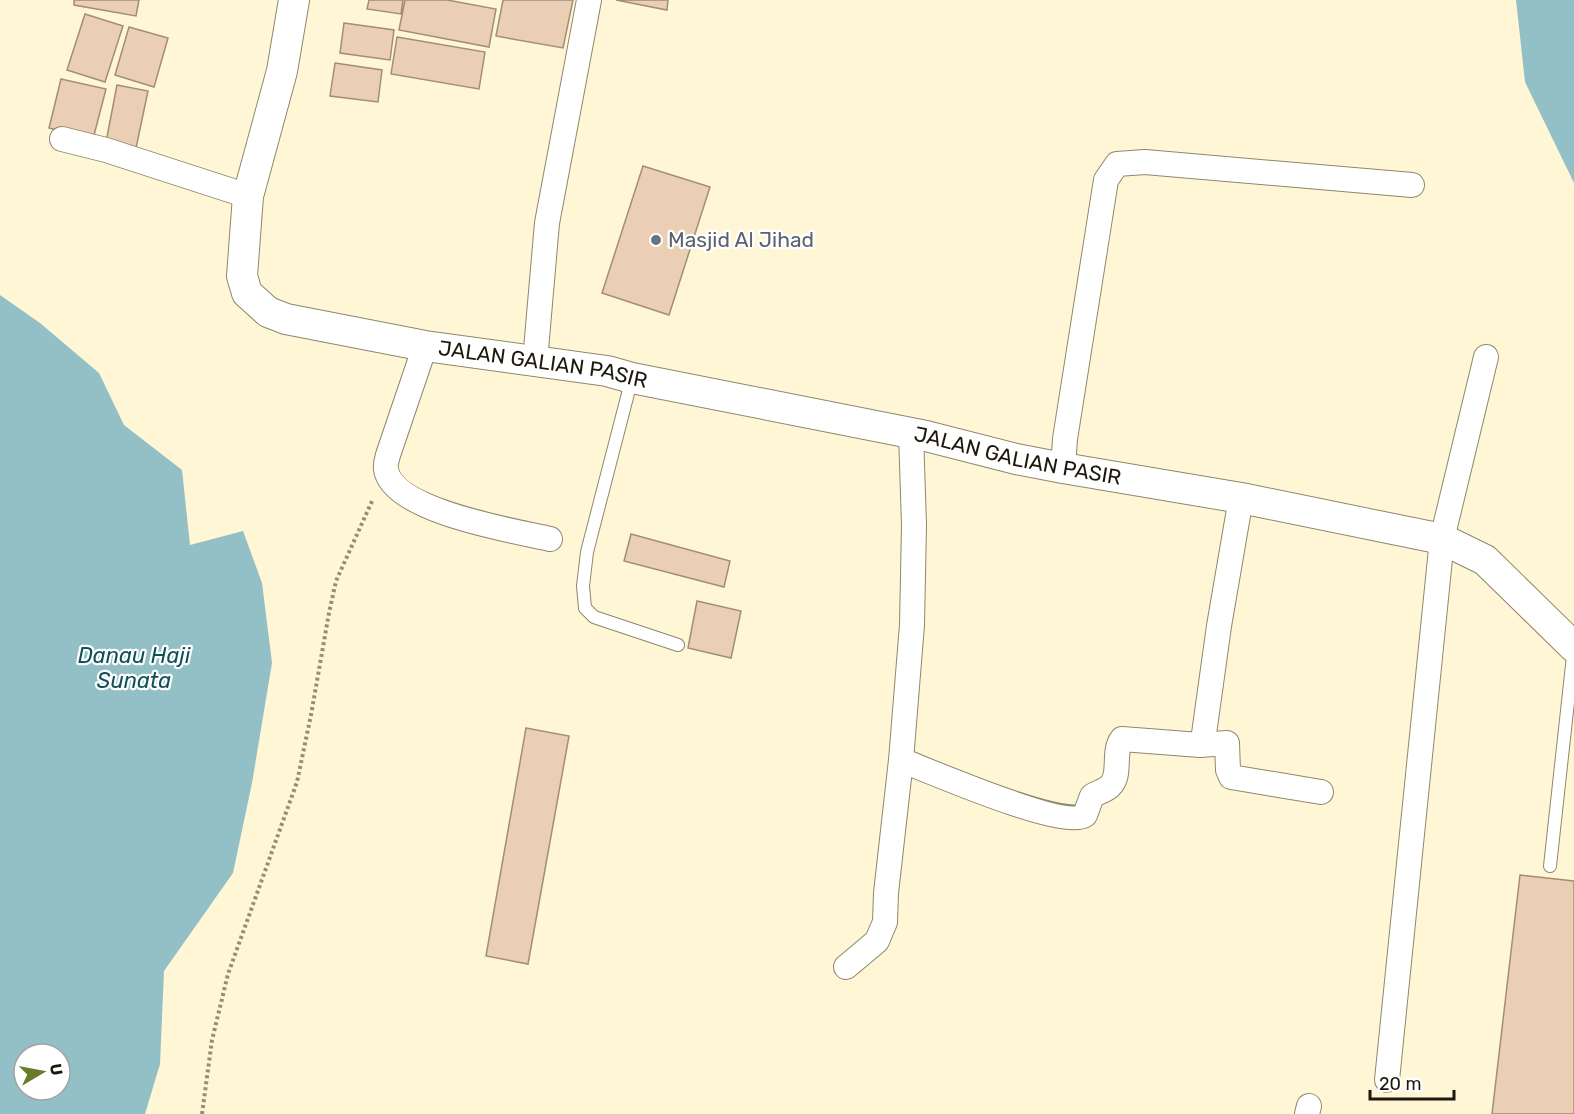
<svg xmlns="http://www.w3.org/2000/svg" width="1574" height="1114" font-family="Rubik,sans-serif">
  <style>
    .water { fill: #93c0c6; fill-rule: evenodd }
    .building { fill: #ebcfb4; stroke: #a38d76; stroke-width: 1.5 }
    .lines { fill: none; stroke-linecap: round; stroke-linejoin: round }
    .service-casing { stroke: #8f876a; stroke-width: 14 }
    .minor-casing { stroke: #8f876a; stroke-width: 26 }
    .tertiary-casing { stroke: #8f876a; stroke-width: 32 }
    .path { stroke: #948e77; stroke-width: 4; stroke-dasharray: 3 3; stroke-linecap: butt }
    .service { stroke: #fff; stroke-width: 12 }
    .minor { stroke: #fff; stroke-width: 24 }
    .tertiary { stroke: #fff; stroke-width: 30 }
    .worship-dot { fill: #6b7280; stroke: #fff; stroke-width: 2 }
    .labels { text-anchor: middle; stroke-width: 4.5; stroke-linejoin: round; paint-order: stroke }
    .worship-label { font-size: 21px; fill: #5b616d; stroke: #fff; text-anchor: start }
    .street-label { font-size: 21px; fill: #1c180d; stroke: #fff }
    .water-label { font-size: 22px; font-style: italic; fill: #0e5057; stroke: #fff }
  </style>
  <rect width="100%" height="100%" fill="#fff6d6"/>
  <!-- water -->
  <path class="water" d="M1516,0H1574V183L1525,82Z
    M0,295L40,323L99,373L124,425L182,470L190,545L243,531L262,583L272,663L252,783L233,873L164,971L160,1064L145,1114H0ZM24,1054H60V1090H24Z"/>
  <!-- building -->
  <path class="building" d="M74,0H139L136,16L74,5Z
    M369,0H403L401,14L367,9Z
    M405,0H447L496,9L489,47L399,30Z
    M503,0H573L563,48L496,36Z
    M616,0H668L667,10Z
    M85,14L123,26L105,82L67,70Z
    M344,23L394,30L390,60L340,53Z
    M129,27L168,38L154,87L115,75Z
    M397,37L485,52L479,89L391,74Z
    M335,63L382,70L378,102L330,96Z
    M61,79L106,89L93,139L49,128Z
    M117,85L148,91L136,148L106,142Z
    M643,166L710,187L669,315L602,293Z
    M631,534L730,561L724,587L624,561Z
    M697,601L741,611L731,658L688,648Z
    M526,728L569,736L528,964L486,956Z
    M1520,875L1574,881V1114H1492Z"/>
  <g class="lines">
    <!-- service casing -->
    <g class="service-casing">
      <path id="service" d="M632,378L587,552L583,586L585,608L594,617L678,645
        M1550,866L1574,647"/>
    </g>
    <!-- minor casing -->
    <g class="minor-casing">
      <path id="minor" d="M62,139L106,150L248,196
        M425,346L388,455C387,459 385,465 386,469C391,511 515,531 550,539
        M535,361L547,223L589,0
        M1063,468L1065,439L1106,180L1117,164L1145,162L1412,185
        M1200,745L1227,743L1228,770L1231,777L1321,792
        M901,760C930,771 1064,830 1085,815L1092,796C1098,792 1105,791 1110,786C1122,775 1112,752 1122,739L1200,745L1203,741L1219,626L1241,498
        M846,967L877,941L885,922L886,893L901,760L912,625L914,525L911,433
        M1387,1080L1442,539L1486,357
        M1307,1114L1309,1106"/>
    </g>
    <!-- tertiary casing -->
    <g class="tertiary-casing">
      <g id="tertiary">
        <path id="s1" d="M294,0L282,71L248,196L242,276L247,293L268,312L286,319L425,346L607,371L632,378L926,436L1016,459L1063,468L1241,498L1442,539L1485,560L1574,647"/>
      </g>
    </g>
    <!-- path -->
    <path class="path" d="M202,1114L212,1040L228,974L297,782L311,715L329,613L336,581L373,499"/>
    <!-- service -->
    <use href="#service" class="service"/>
    <!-- minor -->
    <use href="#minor" class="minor"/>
    <!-- tertiary -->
    <use href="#tertiary" class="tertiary"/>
  </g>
  <!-- markers -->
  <circle class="worship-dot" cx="656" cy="240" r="6"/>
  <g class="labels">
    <!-- worship labels -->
    <g class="worship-label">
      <text x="668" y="247">Masjid Al Jihad</text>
    </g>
    <!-- street labels -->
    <g class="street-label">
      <text dy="7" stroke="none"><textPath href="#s1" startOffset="608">JALAN GALIAN PASIR</textPath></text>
      <text dy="7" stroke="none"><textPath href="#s1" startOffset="1092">JALAN GALIAN PASIR</textPath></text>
    </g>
    <!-- water labels -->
    <g class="water-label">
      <text x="134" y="663">Danau Haji<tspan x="134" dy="25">Sunata</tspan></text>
    </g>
  </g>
  <!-- north arrow -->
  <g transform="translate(42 1072) rotate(80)"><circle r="28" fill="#ffffff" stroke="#a4a39e" stroke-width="1.5"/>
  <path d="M0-4.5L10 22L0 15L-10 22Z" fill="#677b2b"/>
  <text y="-9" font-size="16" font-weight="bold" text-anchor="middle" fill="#1c180d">U</text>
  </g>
  <!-- scale -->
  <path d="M1370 1090v9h84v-9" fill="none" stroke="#1c180d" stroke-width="3"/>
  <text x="1379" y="1090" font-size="18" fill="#1c180d" stroke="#ffffff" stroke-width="4.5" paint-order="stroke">20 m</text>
</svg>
